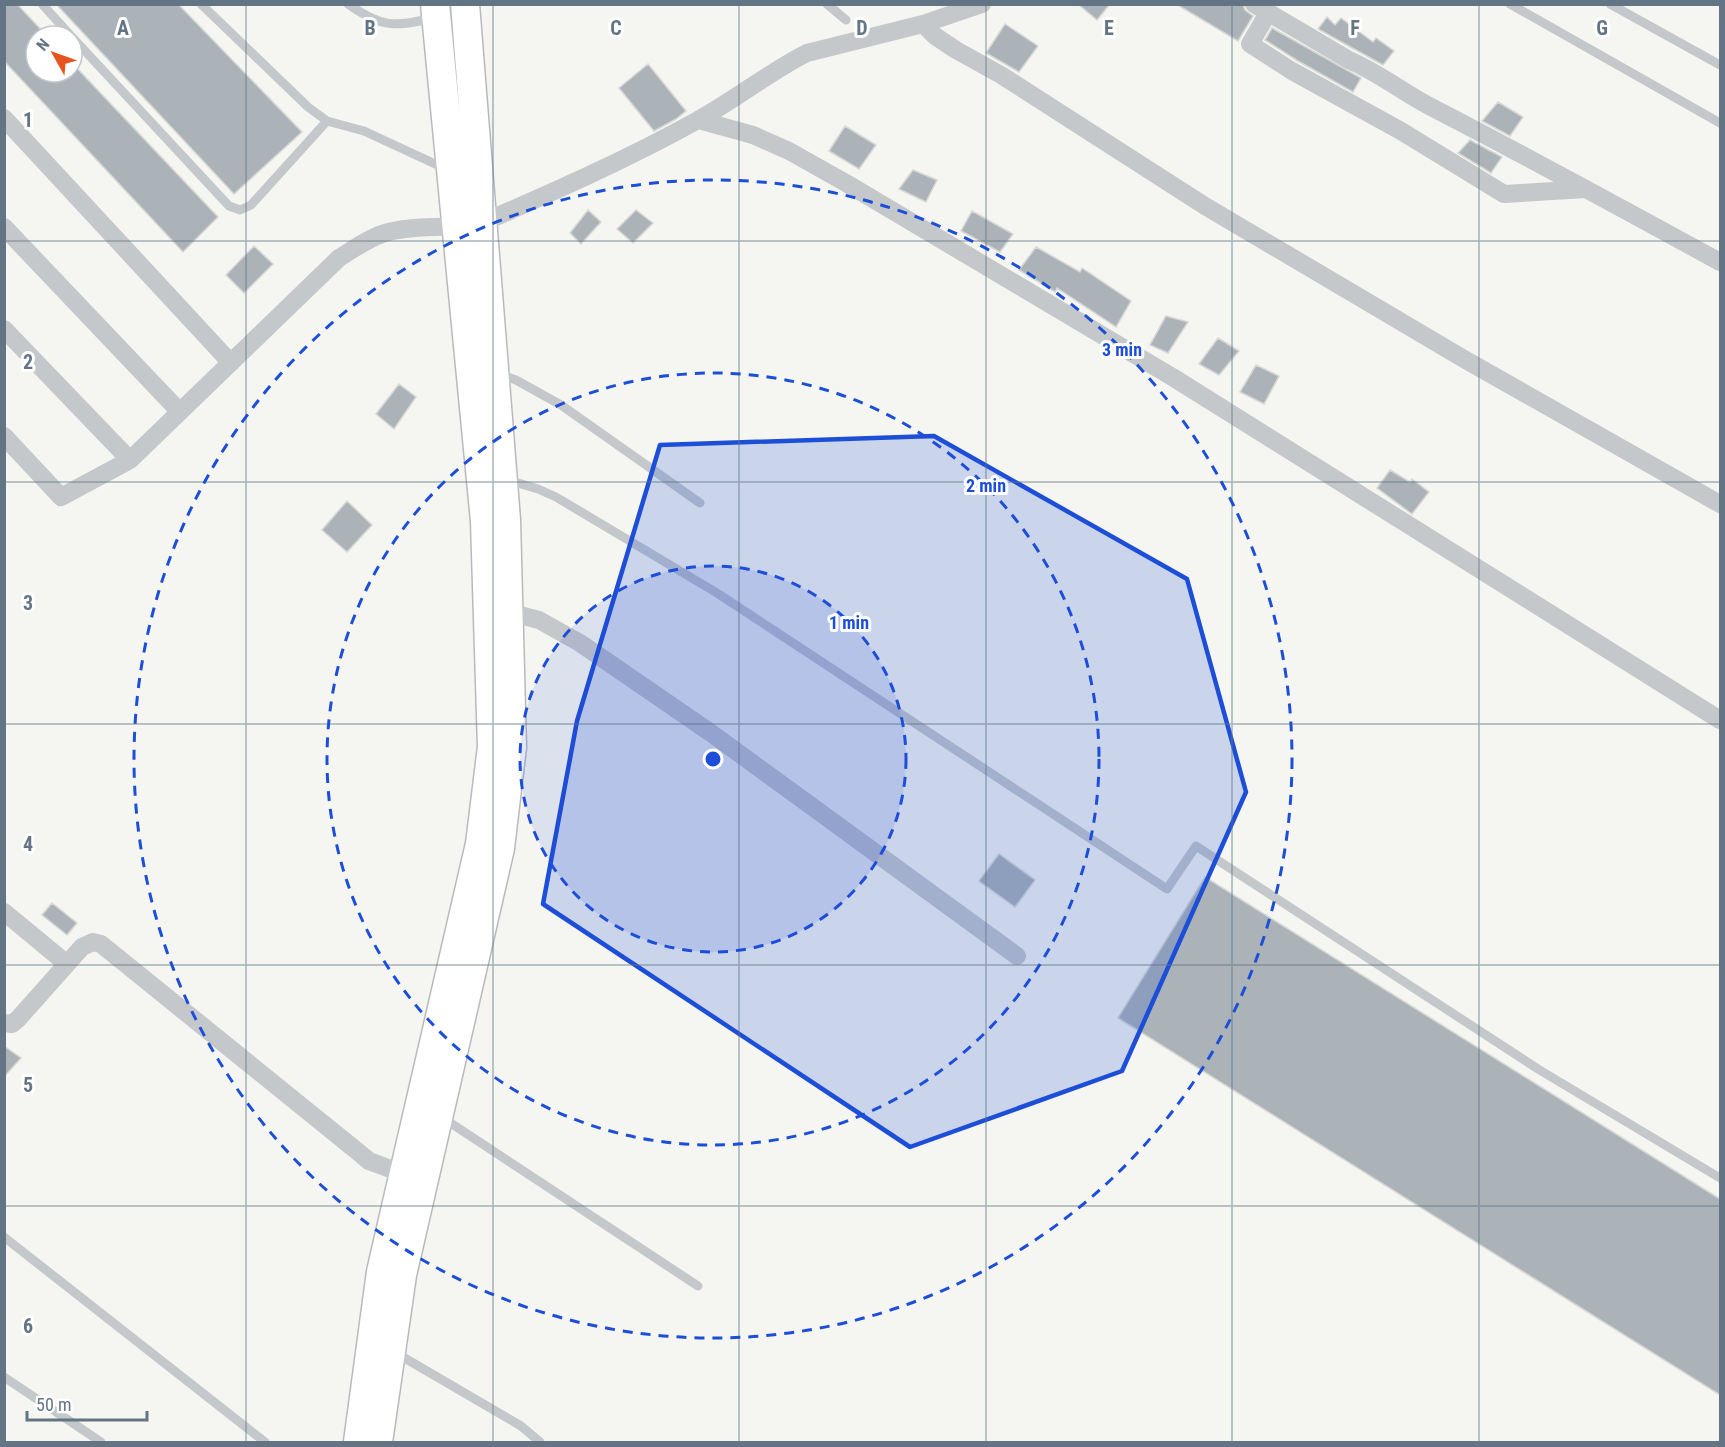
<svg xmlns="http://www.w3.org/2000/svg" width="1725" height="1447" font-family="'Roboto Condensed',sans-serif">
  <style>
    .building { fill: #abb3b8; stroke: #d7d7d4; stroke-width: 1.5 }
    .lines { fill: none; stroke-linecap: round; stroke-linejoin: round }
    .trunk-casing { stroke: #b7babd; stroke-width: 31 }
    .service { stroke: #c5c8cb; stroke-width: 9 }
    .minor { stroke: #c5c8cb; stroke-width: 18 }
    .trunk { stroke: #fff; stroke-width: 28 }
    .marked { fill: #1d4ed8; fill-opacity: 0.2; stroke: #1d4ed8; stroke-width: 4.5; stroke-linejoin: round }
    .grid { fill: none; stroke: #637584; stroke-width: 1.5; stroke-opacity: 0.55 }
    .ring { fill: none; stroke: #1d4ed8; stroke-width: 3; stroke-dasharray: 10 8 }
    .grid-label { font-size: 20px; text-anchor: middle; font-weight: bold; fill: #637584; stroke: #fff; stroke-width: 6; stroke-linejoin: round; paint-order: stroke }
    .centre { fill: #1d4ed8; stroke: #fff; stroke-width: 3 }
    .ring-label { font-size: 18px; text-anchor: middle; font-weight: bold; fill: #1d4ed8; stroke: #fff; stroke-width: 6; stroke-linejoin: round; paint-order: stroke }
  </style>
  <rect width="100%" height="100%" fill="#f5f6f1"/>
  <!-- building -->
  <path class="building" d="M4,4H17L47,36H36V72H72V63L218,217L183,252L4,61Z
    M56,4H178L302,132L234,194Z
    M1078,4H1110L1097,20Z
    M1176,4H1243L1245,10L1253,16L1238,41Z
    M1327,17L1335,25L1341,18L1373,42L1376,38L1394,51L1383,65L1318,29Z
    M1005,24L1038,46L1019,72L986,53Z
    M1272,28L1361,78L1353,92L1298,61L1265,40Z
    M648,64L686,111L676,119L654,131L619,88Z
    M1498,102L1523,117L1510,136L1482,121Z
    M845,126L876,145L859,169L829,151Z
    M1470,140L1502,157L1491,173L1458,153Z
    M913,170L937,180L926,202L899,189Z
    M588,210L601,222L581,244L570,233Z
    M636,210L653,223L633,243L617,229Z
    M972,211L1013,234L1000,252L961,231Z
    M254,246L273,264L244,293L226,275Z
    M1036,247L1080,272L1082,268L1131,301L1116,327L1057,288L1055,292L1019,270Z
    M1166,316L1188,322L1168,353L1150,345Z
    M1218,338L1239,351L1219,375L1199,364Z
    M1256,365L1279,376L1264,404L1240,392Z
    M399,384L416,397L394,429L376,414Z
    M1390,470L1410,482L1412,479L1429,492L1412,514L1377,488Z
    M347,501L372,525L347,552L322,530Z
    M999,854L1035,880L1015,907L979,881Z
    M1205,877L1720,1199V1395L1118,1018Z
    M52,903L77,923L67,935L42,915Z
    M4,1046L21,1058L4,1077Z"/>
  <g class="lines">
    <!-- trunk casing -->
    <g class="trunk-casing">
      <path id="trunk" d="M358,1442L381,1272L480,844L492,747L485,521L435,4
        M378,1442L402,1275L500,848L512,747L506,520L465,4"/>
    </g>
    <!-- service -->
    <path class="service" d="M42,4L71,36
      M201,4L308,107L327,121L364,131L446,169
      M348,4C382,28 394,27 433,18
      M827,4L846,20
      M1510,4L1720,123
      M1610,4L1720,65
      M72,37L229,206L240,210L251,205L327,121
      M499,374L516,380L561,405L700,503
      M508,480L538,489L556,497L717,593L1167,889L1196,846L1538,1069L1720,1178
      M443,1118L698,1286
      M4,1237L265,1442
      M396,1353L521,1426L540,1442
      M4,1377L101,1442"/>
    <!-- minor -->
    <path class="minor" d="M1254,4L1349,60C1379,73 1404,93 1433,108C1530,158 1625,210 1720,262
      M1268,13L1250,44L1292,71L1401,131L1504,194L1586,189
      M923,24L935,36L956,50L1001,75L1205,206L1464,359L1720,504
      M4,118L231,363
      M699,120L753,135L789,151L846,183L1174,378L1720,720
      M482,223C555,191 628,159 698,120C735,100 769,72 807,53L923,24L982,4
      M4,227L180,412
      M4,329L130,460
      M4,436L61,497L130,460L339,258C354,249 368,238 385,233C408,226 433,228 457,226
      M508,612L539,620L580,643L711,733L1017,956
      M4,912L67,964
      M4,1023L12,1024L18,1019L82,947L93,942L101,944L357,1151L369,1161L404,1174"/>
    <!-- trunk -->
    <use href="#trunk" class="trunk"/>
  </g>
  <!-- marked area -->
  <path class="marked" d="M934,436L1187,579L1246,792L1122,1071L910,1147L543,904L577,721L660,445Z"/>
  <!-- grid -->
  <path class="grid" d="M246,4V1442M493,4V1442M739,4V1442M986,4V1442M1232,4V1442M1479,4V1442M4,241H1720M4,482H1720M4,724H1720M4,965H1720M4,1206H1720"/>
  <!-- distance rings -->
  <circle cx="713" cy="759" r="193" fill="#1d4ed8" fill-opacity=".12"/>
  <g class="ring">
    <circle cx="713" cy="759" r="193"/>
    <circle cx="713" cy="759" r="386"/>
    <circle cx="713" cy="759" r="579"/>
  </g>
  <g class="grid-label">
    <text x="123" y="35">A</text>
    <text x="370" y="35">B</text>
    <text x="616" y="35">C</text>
    <text x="862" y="35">D</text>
    <text x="1109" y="35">E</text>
    <text x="1355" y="35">F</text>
    <text x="1602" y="35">G</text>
    <text x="28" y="127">1</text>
    <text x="28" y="369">2</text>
    <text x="28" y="610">3</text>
    <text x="28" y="851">4</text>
    <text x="28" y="1092">5</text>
    <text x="28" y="1333">6</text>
  </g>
  <circle cx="713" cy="759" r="9" class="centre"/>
  <g class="ring-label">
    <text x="1122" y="356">3 min</text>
    <text x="986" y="492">2 min</text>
    <text x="849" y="629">1 min</text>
  </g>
  <!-- border -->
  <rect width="1725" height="1447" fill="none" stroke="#637584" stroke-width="12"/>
  <!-- north arrow -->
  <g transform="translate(54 54) rotate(310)"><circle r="28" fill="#ffffff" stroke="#c1c8ce" stroke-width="1.5"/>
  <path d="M0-4.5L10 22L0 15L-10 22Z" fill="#e8521e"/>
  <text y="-9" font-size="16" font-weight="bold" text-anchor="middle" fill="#637584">N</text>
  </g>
  <!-- scale -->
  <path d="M27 1411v9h120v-9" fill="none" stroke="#637584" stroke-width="3"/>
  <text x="36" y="1411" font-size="18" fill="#637584" stroke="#ffffff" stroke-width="4.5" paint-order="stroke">50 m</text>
</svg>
